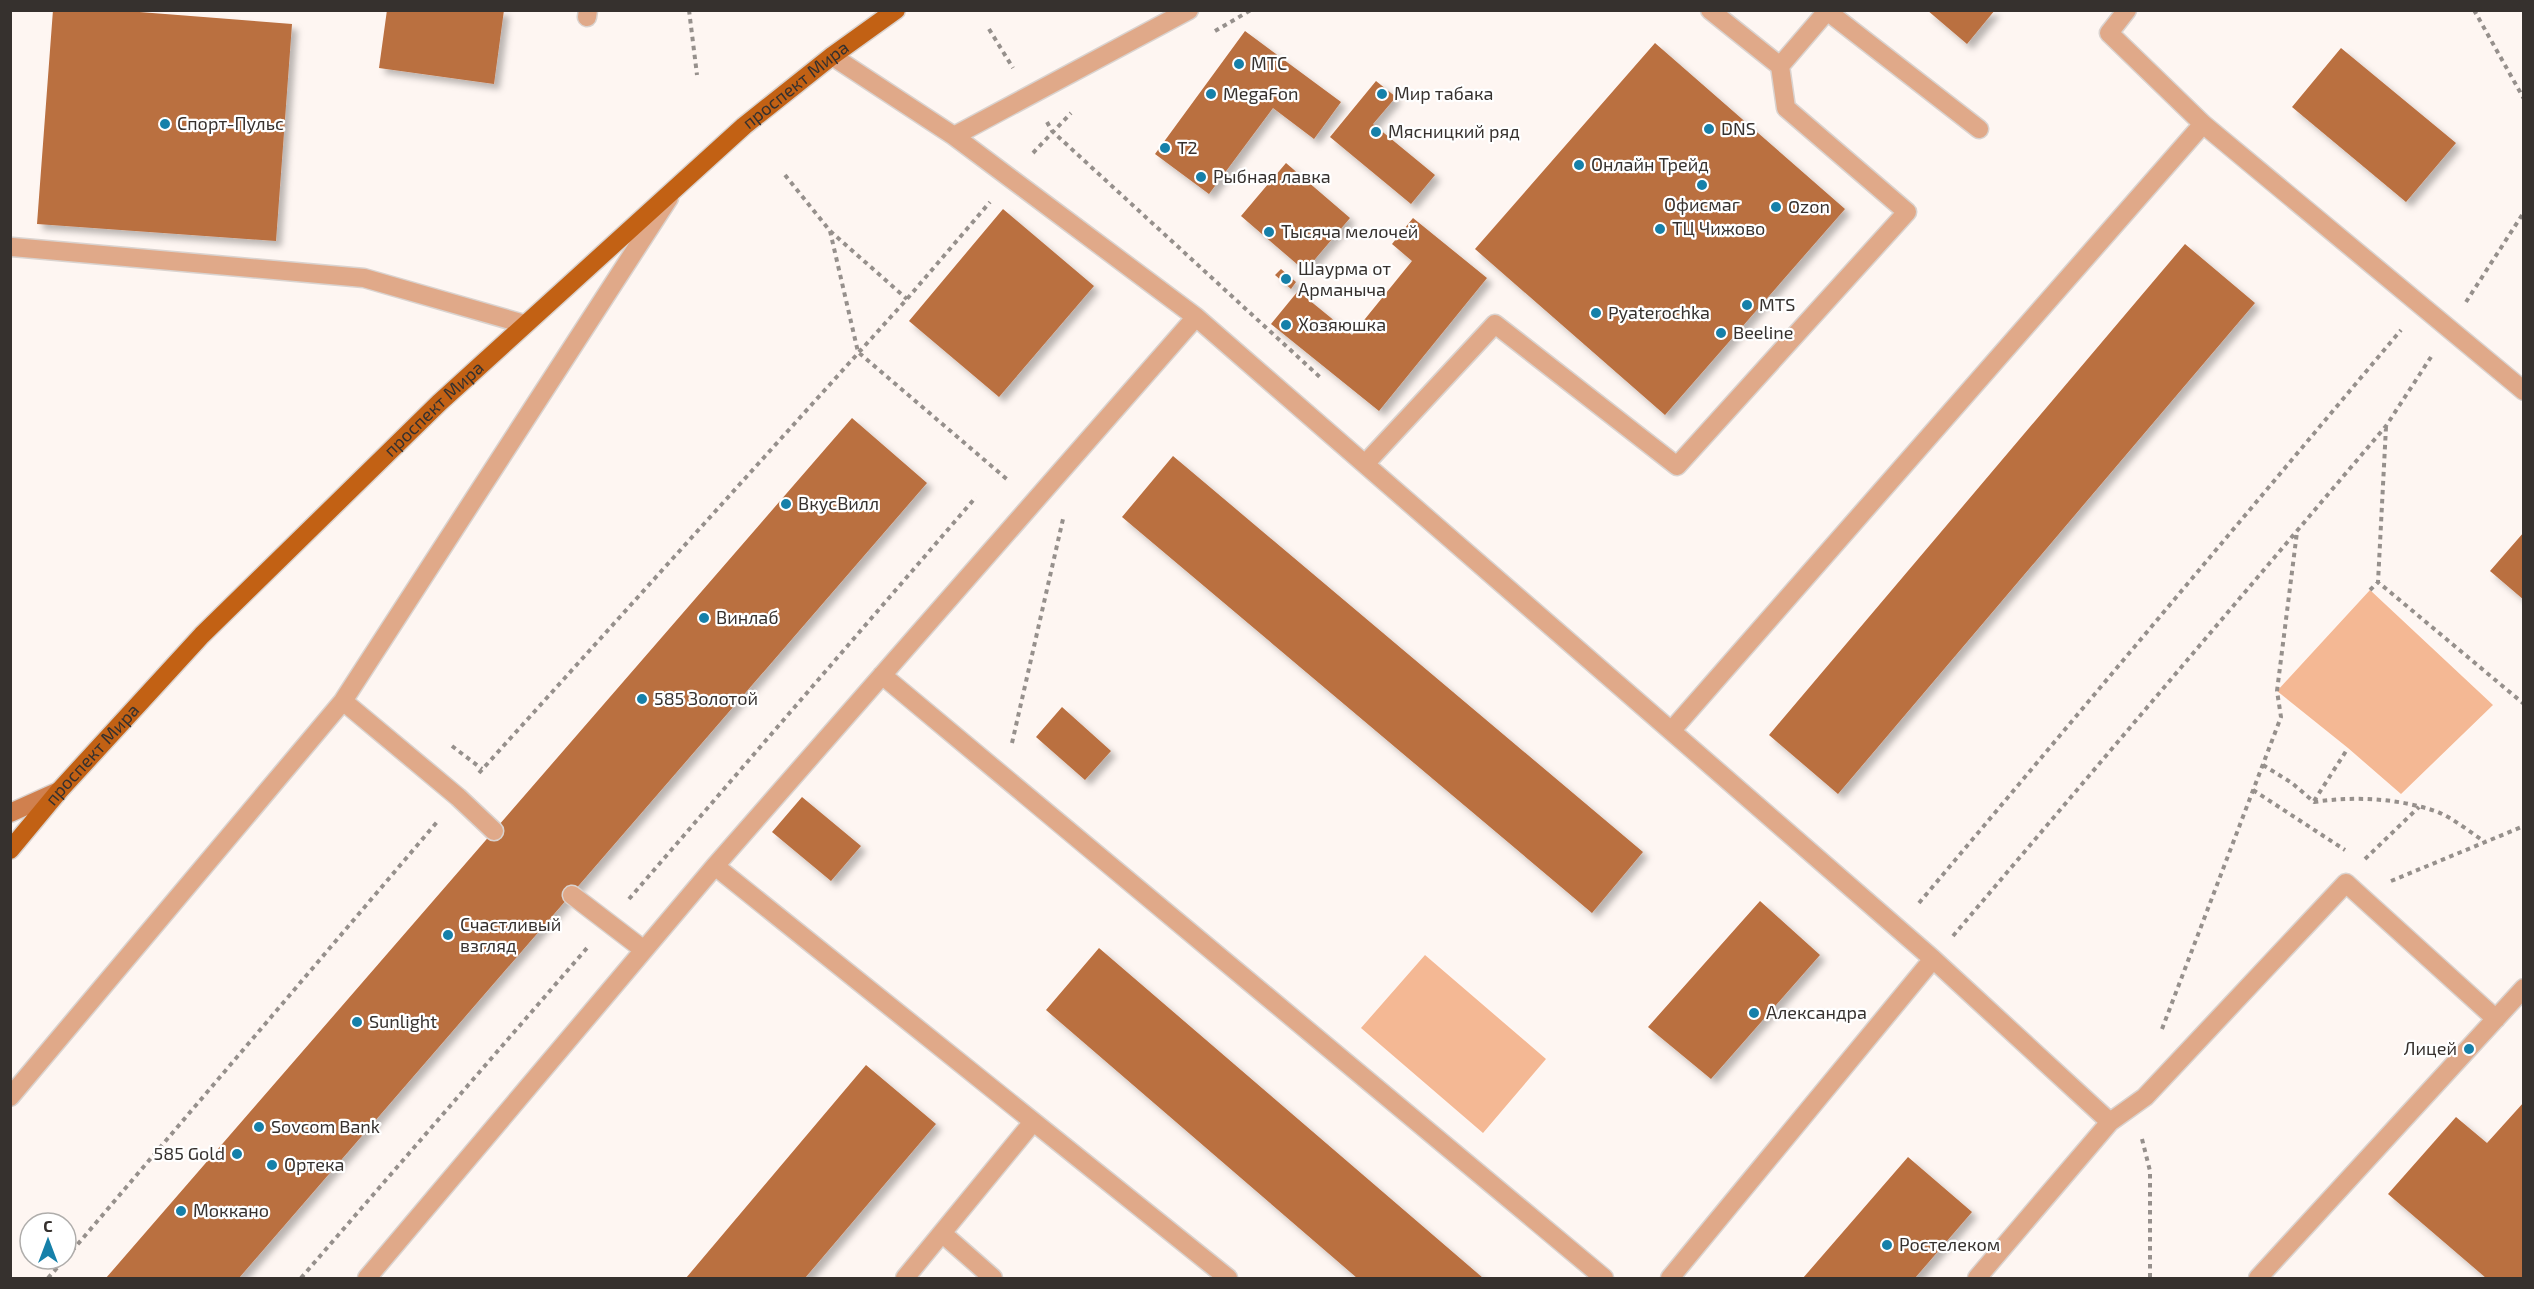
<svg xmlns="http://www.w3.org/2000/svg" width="2534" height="1289" font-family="'Exo 2',sans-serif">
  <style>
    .green { fill: #f4b894 }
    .building { fill: #ba6f40; filter: url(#shadow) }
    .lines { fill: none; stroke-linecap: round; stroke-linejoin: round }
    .lane-casing { stroke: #dad3cf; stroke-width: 21 }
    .secondary-casing { stroke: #dad3cf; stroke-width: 21 }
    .primary-casing { stroke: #dad3cf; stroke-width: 21 }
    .path { stroke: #96908c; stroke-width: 4; stroke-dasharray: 4.5 4.5; stroke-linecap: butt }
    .lane { stroke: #e0a989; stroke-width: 18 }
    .secondary { stroke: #d0804e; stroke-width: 18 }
    .primary { stroke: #c26114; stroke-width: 18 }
    .poi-dot { fill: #1680a9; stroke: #fff; stroke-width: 2 }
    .labels { text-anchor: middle; stroke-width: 4.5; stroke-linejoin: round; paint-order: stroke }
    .poi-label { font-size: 18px; fill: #36312e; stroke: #fff; text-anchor: start }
    .street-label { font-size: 18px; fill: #36312e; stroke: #fff }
  </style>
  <defs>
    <filter id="shadow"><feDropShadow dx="5.5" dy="5.5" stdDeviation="3" flood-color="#0004"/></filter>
  </defs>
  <rect width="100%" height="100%" fill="#fef6f2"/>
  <!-- green -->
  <path class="green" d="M2370,590L2493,705L2401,794L2348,748L2277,691Z
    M1425,955L1546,1059L1483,1133L1361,1028Z"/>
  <!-- building -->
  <path class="building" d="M53,10H114L292,24L276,241L37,224Z
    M387,10H504L494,84L379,68Z
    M1927,10H1995L1967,44Z
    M1245,31L1341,102L1314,139L1273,108L1209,194L1155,154Z
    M1655,43L1845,209L1665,415L1475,249Z
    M2341,48L2456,143L2406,202L2292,107Z
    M1376,81L1396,97L1373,124L1435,175L1411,204L1330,137Z
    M1286,163L1350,218L1305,271L1241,216Z
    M1003,209L1094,286L999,397L909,321Z
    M1413,218L1487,278L1379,411L1271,324L1298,291L1352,335L1412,261L1392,244Z
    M2185,244L2255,303L1838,794L1769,735Z
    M1281,269L1296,282L1291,289L1275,275Z
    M852,418L927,483L239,1278H106Z
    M1173,456L1643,852L1592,913L1122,517Z
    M2524,532V600L2490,571Z
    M1062,707L1111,751L1085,780L1036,737Z
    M802,797L861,846L831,881L772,832Z
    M1760,901L1820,955L1711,1079L1648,1027Z
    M1099,948L1483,1278H1357L1046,1010Z
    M866,1065L936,1124L805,1278H686Z
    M2524,1102V1278H2486L2388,1194L2456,1117L2487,1143Z
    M1908,1157L1972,1212L1915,1278H1803Z"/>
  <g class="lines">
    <!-- lane casing -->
    <g class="lane-casing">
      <path id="lane" d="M1710,10L1780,66L1828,10
        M1827,11L1979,129
        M587,17L588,10
        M832,56L954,136L1196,317L1933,959L2110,1122L1977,1278
        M2203,124L2524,391
        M954,136L1189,10
        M12,247L364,278L524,324
        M1365,464L1495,324L1677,466L1907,212L1786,108L1780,66
        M882,675L1604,1278
        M343,701L458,797L494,831
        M1672,730L2203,124L2109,33L2127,10
        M715,866L1228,1278
        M572,895L644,950
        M10,1097L343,701L669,198
        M2110,1122L2145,1097L2346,883L2496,1019
        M943,1234L993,1278
        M367,1278L715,866L1196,317
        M905,1278L1033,1122
        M1670,1278L1933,959
        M2258,1278L2524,988"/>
    </g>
    <!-- secondary casing -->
    <g class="secondary-casing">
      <path id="secondary" d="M10,813L59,791"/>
    </g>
    <!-- primary casing -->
    <g class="primary-casing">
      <g id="primary">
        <path id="s1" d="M10,850L59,791L202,635L439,403L744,126L832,56L896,10"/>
      </g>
    </g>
    <!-- path -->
    <path class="path" d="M689,10L697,75
      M2474,10L2524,99
      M989,29L1013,68
      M1215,31L1251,10
      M1047,122L1052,131L1322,379
      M1033,153L1071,113
      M785,175L830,231L907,299
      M830,231L858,352L1009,481
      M2466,302L2524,212
      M2386,427L2378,582L2524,704
      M2370,590L2378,582
      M1012,743L1063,519
      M452,746L482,769
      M2263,765L2292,783L2314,802C2355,796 2398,798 2438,812C2454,819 2470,832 2485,842
      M479,773L907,299L990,202
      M2253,790L2345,850
      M2314,801L2348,748
      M2365,859L2419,807
      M2391,881L2524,826
      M629,899L976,497
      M1919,903L2401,330
      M1953,936L2386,426L2431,357
      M2162,1029L2281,717L2277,691L2297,532
      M2142,1139L2150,1171V1278
      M66,1258L437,822
      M48,1278L65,1259
      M301,1278L587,948"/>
    <!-- lane -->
    <use href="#lane" class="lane"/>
    <!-- secondary -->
    <use href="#secondary" class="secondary"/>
    <!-- primary -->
    <use href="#primary" class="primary"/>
  </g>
  <!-- markers -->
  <g class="poi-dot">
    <circle cx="1239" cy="64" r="6"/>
    <circle cx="1211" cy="94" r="6"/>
    <circle cx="1382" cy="94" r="6"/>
    <circle cx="165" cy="124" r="6"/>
    <circle cx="1709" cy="129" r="6"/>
    <circle cx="1376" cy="132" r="6"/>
    <circle cx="1165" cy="148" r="6"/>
    <circle cx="1579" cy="165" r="6"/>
    <circle cx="1201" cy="177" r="6"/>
    <circle cx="1702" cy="185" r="6"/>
    <circle cx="1776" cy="207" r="6"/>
    <circle cx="1660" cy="229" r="6"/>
    <circle cx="1269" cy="232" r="6"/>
    <circle cx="1286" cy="279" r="6"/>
    <circle cx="1747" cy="305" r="6"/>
    <circle cx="1596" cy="313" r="6"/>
    <circle cx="1286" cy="325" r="6"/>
    <circle cx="1721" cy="333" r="6"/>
    <circle cx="786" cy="504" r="6"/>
    <circle cx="704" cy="618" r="6"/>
    <circle cx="642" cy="699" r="6"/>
    <circle cx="448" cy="935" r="6"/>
    <circle cx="1754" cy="1013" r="6"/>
    <circle cx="357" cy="1022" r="6"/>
    <circle cx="2469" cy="1049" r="6"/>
    <circle cx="259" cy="1127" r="6"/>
    <circle cx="237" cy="1154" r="6"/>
    <circle cx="272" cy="1165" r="6"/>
    <circle cx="181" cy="1211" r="6"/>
    <circle cx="1887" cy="1245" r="6"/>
  </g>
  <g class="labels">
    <!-- poi labels -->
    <g class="poi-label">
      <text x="1251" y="70">МТС</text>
      <text x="1223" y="100">MegaFon</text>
      <text x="1394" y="100">Мир табака</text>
      <text x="177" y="130">Спорт-Пульс</text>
      <text x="1721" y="135">DNS</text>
      <text x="1388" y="138">Мясницкий ряд</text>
      <text x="1177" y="154">T2</text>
      <text x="1591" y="171">Онлайн Трейд</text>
      <text x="1213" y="183">Рыбная лавка</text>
      <text x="1702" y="211" text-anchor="middle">Офисмаг</text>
      <text x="1788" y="213">Ozon</text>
      <text x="1672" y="235">ТЦ Чижово</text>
      <text x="1281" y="238">Тысяча мелочей</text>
      <text x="1298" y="275">Шаурма от<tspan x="1298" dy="21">Арманыча</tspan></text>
      <text x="1759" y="311">MTS</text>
      <text x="1608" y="319">Pyaterochka</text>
      <text x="1298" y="331">Хозяюшка</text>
      <text x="1733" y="339">Beeline</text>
      <text x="798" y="510">ВкусВилл</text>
      <text x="716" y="624">Винлаб</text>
      <text x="654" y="705">585 Золотой</text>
      <text x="460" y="931">Счастливый<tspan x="460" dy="21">взгляд</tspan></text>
      <text x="1766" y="1019">Александра</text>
      <text x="369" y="1028">Sunlight</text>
      <text x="2457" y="1055" text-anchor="end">Лицей</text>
      <text x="271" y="1133">Sovcom Bank</text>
      <text x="225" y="1160" text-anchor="end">585 Gold</text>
      <text x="284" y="1171">Ортека</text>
      <text x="193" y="1217">Моккано</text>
      <text x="1899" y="1251">Ростелеком</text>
    </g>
    <!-- street labels -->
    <g class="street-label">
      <text dy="6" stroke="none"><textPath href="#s1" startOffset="1098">проспект Мира</textPath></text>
      <text dy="6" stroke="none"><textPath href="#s1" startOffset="612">проспект Мира</textPath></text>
      <text dy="6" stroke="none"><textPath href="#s1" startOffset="126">проспект Мира</textPath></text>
    </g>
  </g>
  <!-- border -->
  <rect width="2534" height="1289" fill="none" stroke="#36312e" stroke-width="24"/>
  <!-- north arrow -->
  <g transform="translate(48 1241)"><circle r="28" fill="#ffffff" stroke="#afadab" stroke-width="1.5"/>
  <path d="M0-4.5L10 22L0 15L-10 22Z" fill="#1680a9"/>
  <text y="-9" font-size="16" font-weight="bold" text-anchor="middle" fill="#36312e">С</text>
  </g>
</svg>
